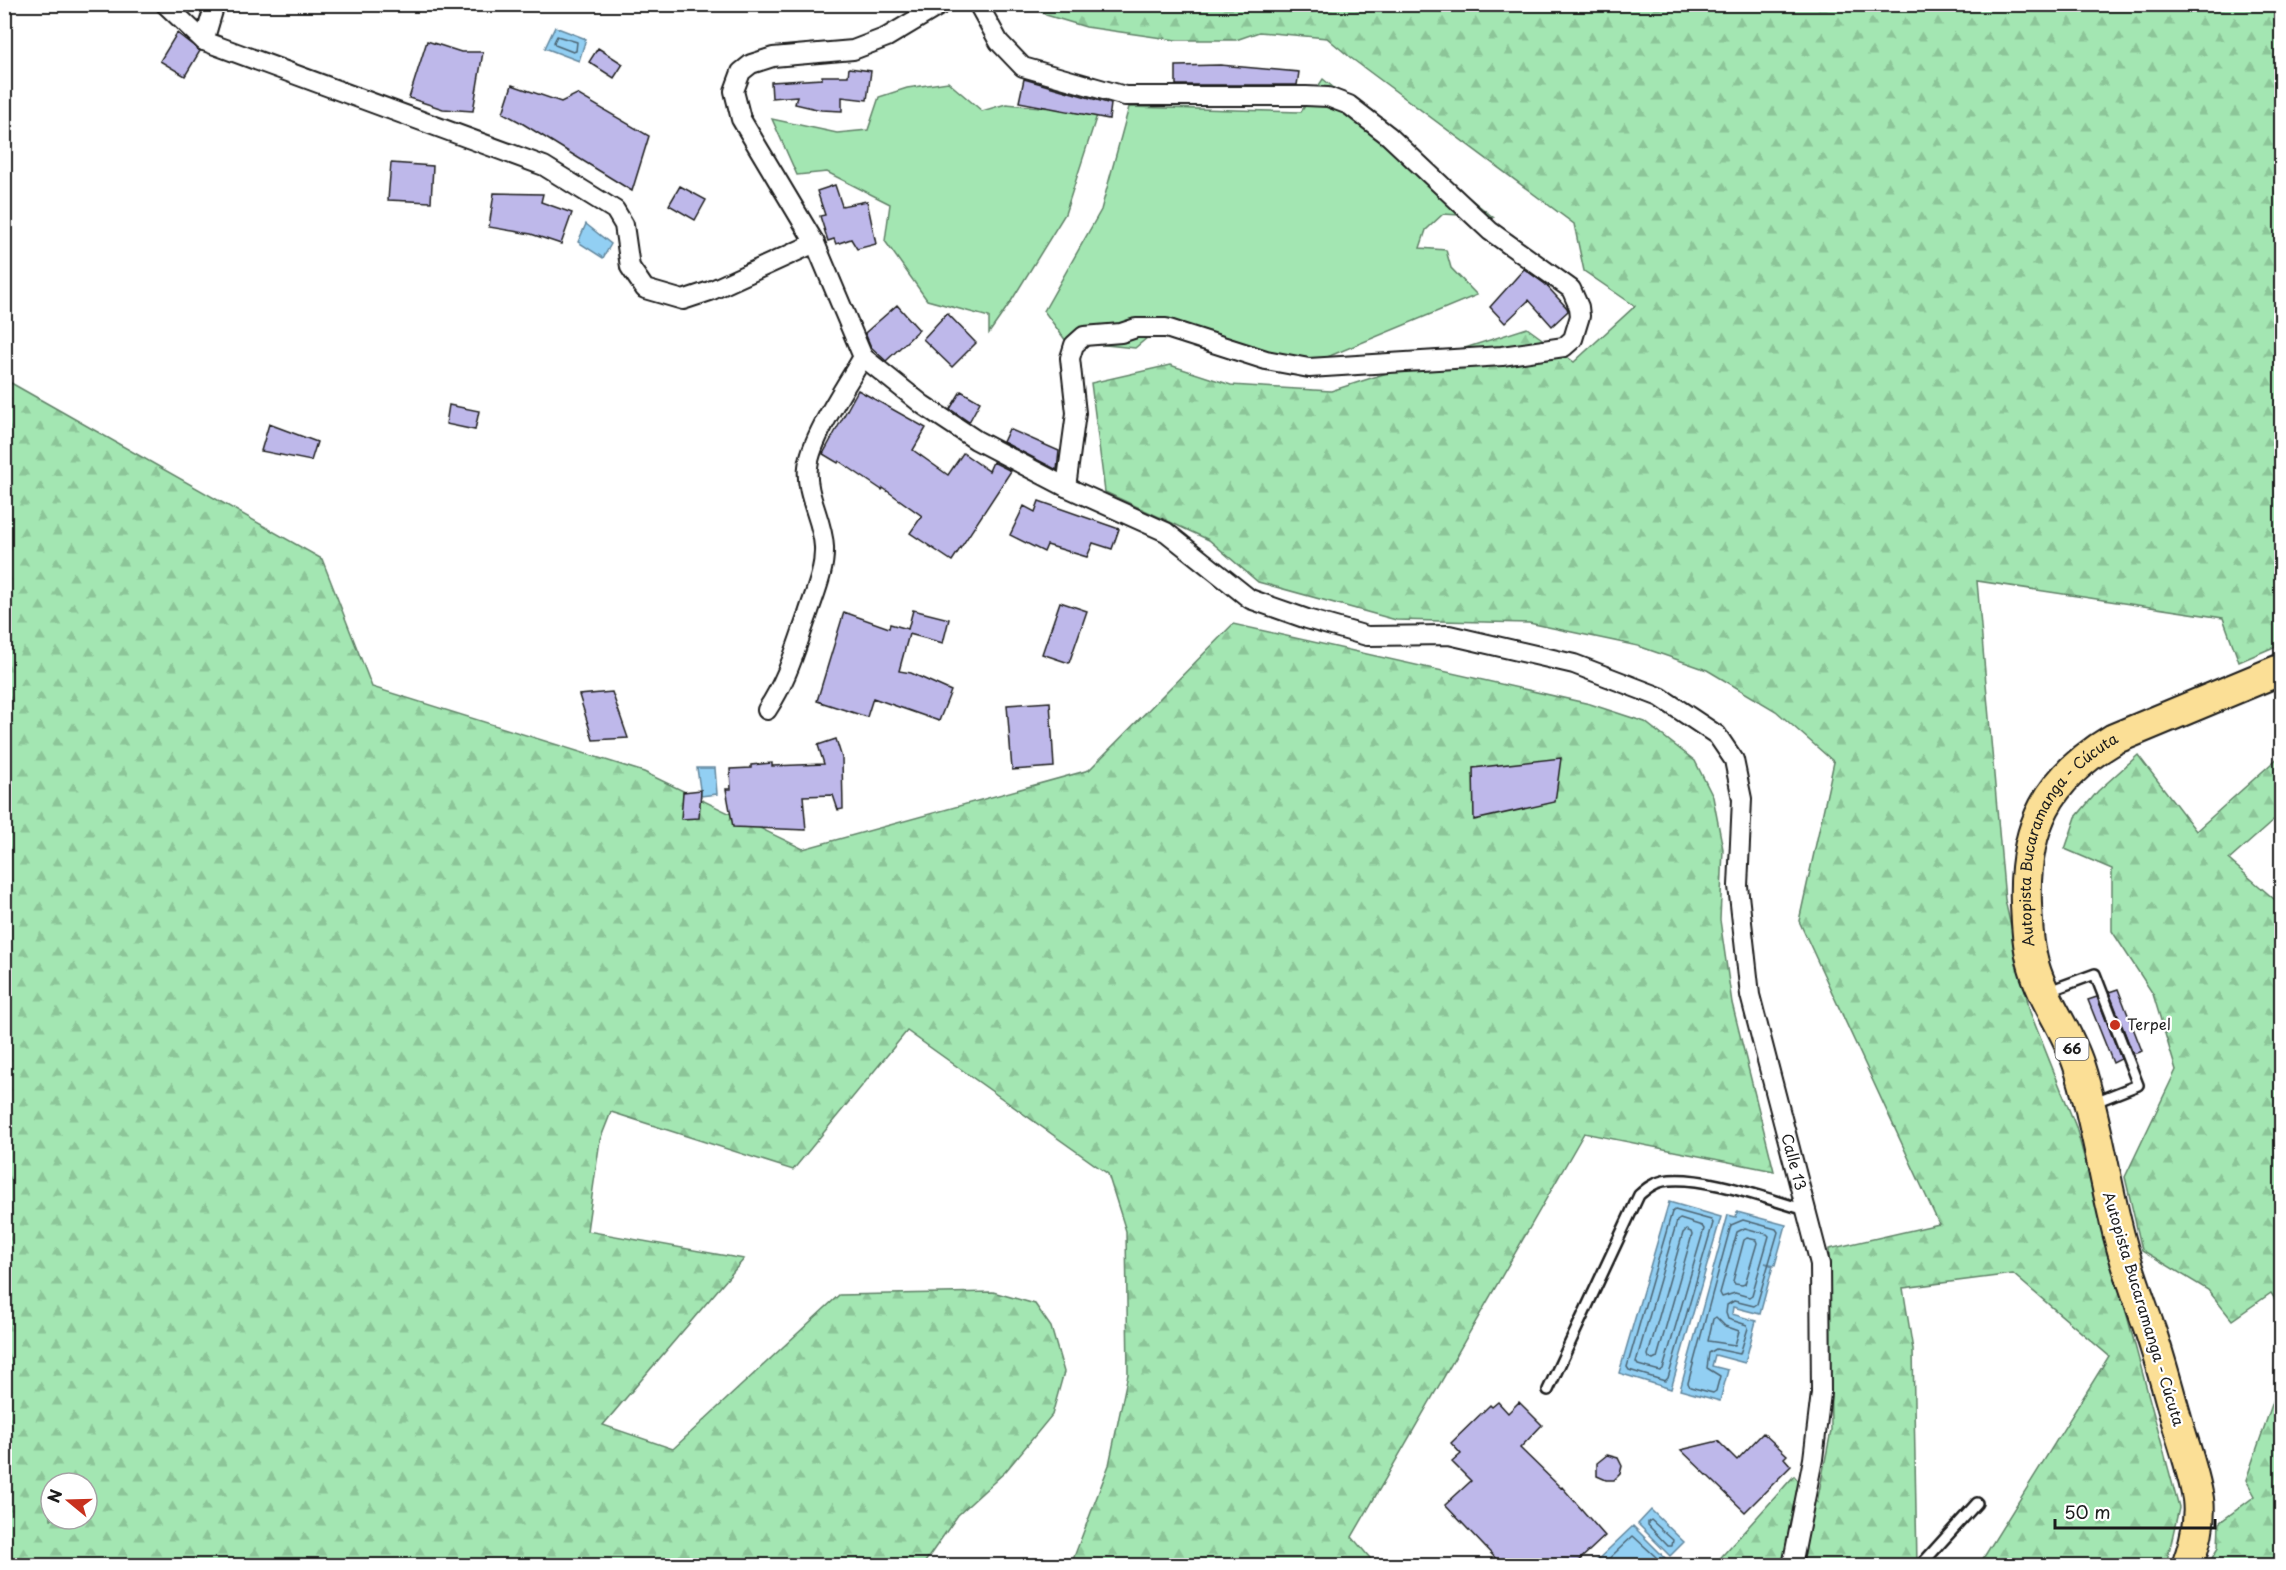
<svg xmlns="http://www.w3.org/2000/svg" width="2286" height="1570" font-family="'Playpen Sans',sans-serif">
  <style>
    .grass { fill: #a3e6b2; stroke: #608167; stroke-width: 1.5 }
    .forest { fill: url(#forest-firs); stroke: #608167; stroke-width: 1.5; fill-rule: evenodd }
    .water { fill: #92cff3; stroke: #63879d; stroke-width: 1.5 }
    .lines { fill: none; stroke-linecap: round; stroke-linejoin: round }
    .shore { stroke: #4b6472; stroke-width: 1.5 }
    .building { fill: #beb8ea; stroke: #1c1c1c; stroke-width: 1.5 }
    .service-casing { stroke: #1c1c1c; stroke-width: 14 }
    .minor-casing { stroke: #1c1c1c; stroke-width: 22 }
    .trunk-casing { stroke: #1c1c1c; stroke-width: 34 }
    .service { stroke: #fff; stroke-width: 9 }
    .minor { stroke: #fff; stroke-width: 18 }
    .trunk { stroke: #fbdf96; stroke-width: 30 }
    .poi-dot { fill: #c8321e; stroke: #fff; stroke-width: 2 }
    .labels { text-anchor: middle; stroke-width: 4.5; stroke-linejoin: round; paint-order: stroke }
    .shield { fill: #fff; stroke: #606060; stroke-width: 1.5 }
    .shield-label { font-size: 14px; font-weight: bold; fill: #1c1c1c }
    .street-label { font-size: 15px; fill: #1c1c1c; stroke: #fff }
    .poi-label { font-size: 15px; fill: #1c1c1c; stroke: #fff; text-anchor: start }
  </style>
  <defs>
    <pattern id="forest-firs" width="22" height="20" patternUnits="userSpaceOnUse" patternTransform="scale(1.5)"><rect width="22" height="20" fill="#a3e6b2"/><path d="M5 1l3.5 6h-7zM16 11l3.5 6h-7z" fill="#8cc598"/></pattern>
  </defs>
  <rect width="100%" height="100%" fill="#fff"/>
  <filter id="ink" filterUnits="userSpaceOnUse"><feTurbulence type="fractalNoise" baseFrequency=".0167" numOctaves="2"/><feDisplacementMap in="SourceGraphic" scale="12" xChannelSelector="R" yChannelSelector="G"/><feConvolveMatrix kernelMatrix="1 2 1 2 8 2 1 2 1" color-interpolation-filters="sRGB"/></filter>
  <g filter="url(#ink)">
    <!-- grass -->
    <path class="grass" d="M1323,79L1493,217L1443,214L1426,230L1420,248L1446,250L1451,268L1477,295L1320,360L1153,333L1135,348L1066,341L1044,311L1101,210L1129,107L1301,112Z
      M948,82L982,111L1006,104L1098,112L1065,214L1010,303L989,333V317L927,300L885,241L890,204L827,172L797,175L772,119L837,133L868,130L879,97L907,88Z"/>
    <!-- forest -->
    <path class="forest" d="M1033,5H2281V644L2239,662L2223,618L1977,581L2005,900L2030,1012L2076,1127L2179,1508L2166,1565H1979L2109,1356L2013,1274L1903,1288L1913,1350L1917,1565H1714L1794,1476L1817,1502L1831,1431L1829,1249L1939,1224L1799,921L1834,762L1776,711L1707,670L1638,646L1529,623L1396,620L1258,582L1209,540L1105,492L1091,383L1170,365L1231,385L1331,391L1527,328L1574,362L1635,306L1584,271L1574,224L1351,58L1327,38L1259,32L1236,40H1176L1086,27L1046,15Z
      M4,379L322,559L372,687L644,772L803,849L1089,770L1233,624L1590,704L1645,722L1695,761L1713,797L1723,849L1720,920L1732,1003L1774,1171L1584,1133L1352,1537L1376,1565H1071L1109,1465L1128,1374L1126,1231L1108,1174L907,1031L793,1170L611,1112L600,1140L587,1231L744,1259L603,1425L673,1449L839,1295L993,1292L1035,1304L1051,1327L1064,1372L1052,1415L1005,1472L958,1515L923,1565H5ZM51,1483H87V1519H51Z
      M2138,755L2196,831L2281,755V814L2229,860L2281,905V1308L2271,1293L2232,1320L2208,1290L2142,1250L2125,1177L2176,1070L2153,994L2112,931V869L2065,849L2076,817L2098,791Z
      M2281,1381V1565H2208L2218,1548L2219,1523L2255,1496L2246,1480L2279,1384Z"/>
    <!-- water -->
    <path class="water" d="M555,27L586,39L579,61L545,48Z
      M586,224L611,244L603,258L578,242Z
      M697,768H715L717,794L701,796Z
      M1669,1202L1721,1217L1671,1389L1619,1373Z
      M1737,1212L1786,1225L1775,1265L1765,1263L1773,1266L1760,1314L1733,1307L1732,1314L1756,1321L1745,1363L1715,1355L1712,1366L1728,1370L1720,1401L1680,1390L1728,1215L1736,1217Z
      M1651,1510L1684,1542L1670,1556L1638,1524Z
      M1633,1526L1666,1559L1659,1565H1592Z"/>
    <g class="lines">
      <!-- shore -->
      <path class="shore" d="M557,36L577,42L576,51L573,52L555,45L554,42Z
        M1675,1210L1711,1220L1713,1223L1668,1378L1665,1381L1629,1370L1627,1367L1672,1212Z
        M1680,1219L1702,1226L1704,1229L1663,1369L1660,1371L1638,1365L1636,1362L1677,1221Z
        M1743,1220L1776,1229L1778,1232L1757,1304L1754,1306L1734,1301L1727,1305L1726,1313L1728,1319L1747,1325L1748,1328L1740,1354L1716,1349L1709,1353L1707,1368L1720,1376L1716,1391L1713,1393L1690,1387L1688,1383L1731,1225Z
        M1745,1228L1767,1234L1769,1236L1752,1295L1749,1297L1735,1293L1722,1297L1720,1293L1737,1232Z
        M1686,1230L1691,1232L1692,1235L1657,1358L1653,1360L1649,1358L1648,1355L1683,1233Z
        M1747,1238L1756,1240L1757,1243L1745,1284L1742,1285L1735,1284L1733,1281L1744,1240Z
        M1716,1317L1725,1326L1739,1331L1735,1345L1708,1341L1713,1319Z
        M1651,1520L1673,1540L1672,1546H1668L1648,1525V1522Z
        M1601,1566L1633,1536L1656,1557V1566"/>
    </g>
    <!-- building -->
    <path class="building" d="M177,33L200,51L185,76L160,61Z
      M427,41L461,52H483L473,111L443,109L409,98Z
      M598,48L623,64L614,78L589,62Z
      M1220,65L1299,72L1297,85H1176V66Z
      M849,68L871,71L867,100L842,97V111L821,110L795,104L797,96L772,98L771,82L822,79V76H848Z
      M1024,79L1111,104L1109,119L1019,102Z
      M512,85L561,102L577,94L649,136L632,191L520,122L503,113Z
      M391,163L433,166L431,202L388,200Z
      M835,185L842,206L867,201L876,244L857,249L851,239L836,244L834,239L828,241L820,216L825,215L817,191Z
      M680,186L706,200L695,220L669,205Z
      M494,193L543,194L541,202L572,213L561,244L531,234L489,227Z
      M1524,269L1545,284L1567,308L1568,311L1552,326L1529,300L1505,323L1490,307Z
      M897,305L919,330L886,361L871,347L865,333Z
      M947,313L976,343L952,367L923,339Z
      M858,390L926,428L913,450L948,475L963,453L989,471L993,462L1011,471L952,561L910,533L922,516L883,488L882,490L839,461L838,463L823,454Z
      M961,391L980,402L969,422L950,409Z
      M449,405L479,411L475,430L446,424Z
      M269,424L317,442L311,461L261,451Z
      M1009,429L1059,451L1057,470L1003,442Z
      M1039,501L1119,529L1112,549L1093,543L1087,557L1047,545L1044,552L1010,535L1024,506L1035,512Z
      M1060,602L1087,611L1069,663L1042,654Z
      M913,610L949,619L943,643L909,634L899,671L911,673L951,691L939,721L873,698L867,717L817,701L844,612L889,628L890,624L908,629Z
      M612,692L628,738L593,740L579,695Z
      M1050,702L1054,767L1012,770L1007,705Z
      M836,739L842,758L843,809L838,810L833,795L803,796L806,830L733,827L726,789H731L730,769L751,768V765L772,763V766L824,764L818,745Z
      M1561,758L1555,802L1474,820L1473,768Z
      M701,790L699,818L681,819L683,792Z
      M2118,989L2142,1051L2133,1054L2109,992Z
      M2097,997L2121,1059L2113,1063L2088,1000Z
      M1498,1402L1508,1413L1519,1402L1542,1425L1520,1448L1561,1488L1562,1487L1605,1536L1573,1566H1503L1445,1505L1471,1481L1452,1462L1461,1454L1451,1443L1490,1405L1492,1407Z
      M1763,1433L1787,1455L1784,1458L1791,1466L1745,1512L1681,1450L1718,1441L1737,1460Z
      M1607,1455L1618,1458L1622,1466L1620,1474L1614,1480H1606L1597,1476V1463Z"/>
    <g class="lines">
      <!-- service casing -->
      <g class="service-casing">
        <path id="service" d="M2049,991L2095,974L2138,1085L2095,1102
          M1548,1390L1639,1195C1646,1189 1653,1183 1663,1181C1700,1174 1767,1199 1806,1210
          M1920,1566L1977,1503"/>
      </g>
      <!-- minor casing -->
      <g class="minor-casing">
        <g id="minor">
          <path d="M165,4L204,41L544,166L615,210L624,225L630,267L645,289L683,300L710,291L815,243"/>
          <path id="s1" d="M942,4L887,37L853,50L773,57L751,64L741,72L734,91L741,119L815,243L863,357L923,405L976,440L1066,487L1166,532L1250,599L1307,619L1367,636L1449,635L1574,664L1660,697L1717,735L1734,760L1742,799L1738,886L1750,995L1820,1264L1821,1393L1813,1459L1792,1566"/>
          <path d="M978,4L999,42L1023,67L1125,96H1306L1328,97L1349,105L1389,136L1490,231L1571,289L1579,307L1580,316L1573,339L1564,347L1502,356L1309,368L1266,360L1166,328H1136L1121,333L1084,336L1074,345L1070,358L1076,413L1066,487"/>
          <path d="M204,41L215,4"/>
          <path d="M767,710C788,678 795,650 808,614C815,592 825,571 824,547C823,520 805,495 808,467C811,437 847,385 863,357"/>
        </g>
      </g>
      <!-- trunk casing -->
      <g class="trunk-casing">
        <g id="trunk">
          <path id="s2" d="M2187,1566C2195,1544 2201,1522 2198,1499C2194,1474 2185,1449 2178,1425C2169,1394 2161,1363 2151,1333C2141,1304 2130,1276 2122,1247C2105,1187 2098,1125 2079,1066C2068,1031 2044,1002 2034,967C2028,947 2027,925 2026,904C2023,827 2048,778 2114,739L2282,669"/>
        </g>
      </g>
      <!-- service -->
      <use href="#service" class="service"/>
      <!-- minor -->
      <use href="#minor" class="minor"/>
      <!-- trunk -->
      <use href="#trunk" class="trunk"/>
    </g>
  </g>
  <!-- markers -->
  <circle class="poi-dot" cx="2115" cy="1025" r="6"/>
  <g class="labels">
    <!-- shield labels -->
    <rect class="shield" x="2055.5" y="1038" width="33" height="22" rx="4.5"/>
    <g class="shield-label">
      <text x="2072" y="1054">66</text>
    </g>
    <!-- street labels -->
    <g class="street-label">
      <text dy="5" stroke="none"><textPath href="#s2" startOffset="770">Autopista Bucaramanga - Cúcuta</textPath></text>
      <text dy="5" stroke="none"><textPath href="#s1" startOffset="1926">Calle 13</textPath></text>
      <text transform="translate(2143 1309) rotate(73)" y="5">Autopista Bucaramanga - Cúcuta</text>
    </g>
    <!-- poi labels -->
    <g class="poi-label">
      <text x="2127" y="1030">Terpel</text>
    </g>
  </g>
  <!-- margin -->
  <rect width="2286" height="1570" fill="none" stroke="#fff" stroke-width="24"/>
  <rect x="12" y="12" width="2262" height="1546" fill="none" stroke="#1c1c1c" stroke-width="2" filter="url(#ink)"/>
  <!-- north arrow -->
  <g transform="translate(69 1501) rotate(289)"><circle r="28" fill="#ffffff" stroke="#a4a4a4" stroke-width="1.5"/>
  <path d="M0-4.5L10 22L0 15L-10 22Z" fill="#c8321e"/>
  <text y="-9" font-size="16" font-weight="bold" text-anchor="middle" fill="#1c1c1c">N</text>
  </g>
  <!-- scale -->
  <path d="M2055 1519v9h160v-9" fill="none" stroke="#1c1c1c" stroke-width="3"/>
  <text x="2064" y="1519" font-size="18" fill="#1c1c1c" stroke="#ffffff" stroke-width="4.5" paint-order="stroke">50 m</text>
</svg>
